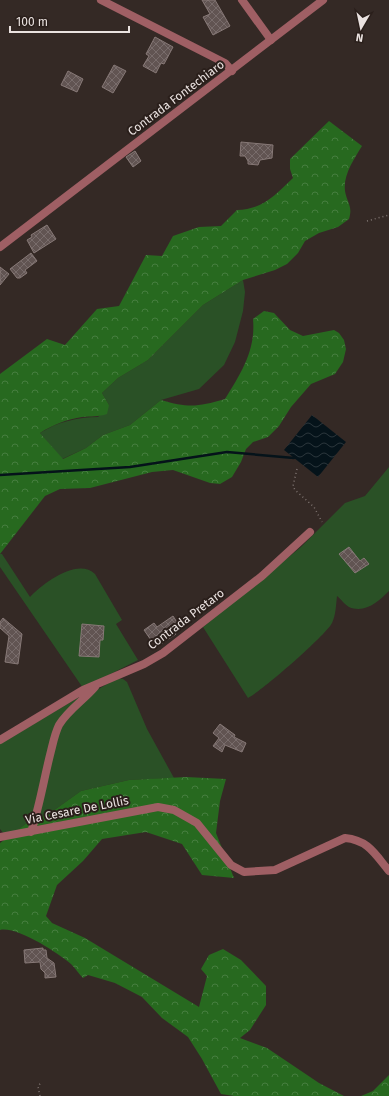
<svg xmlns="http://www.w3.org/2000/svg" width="389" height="1096" font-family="'Fira Sans',sans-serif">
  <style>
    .green { fill: #2a5126 }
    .forest { fill: url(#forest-crowns) }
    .water { fill: url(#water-waves) }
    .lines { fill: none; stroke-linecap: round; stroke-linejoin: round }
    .stream { stroke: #05131a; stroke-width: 2.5 }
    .building { fill: url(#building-cross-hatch); stroke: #877977 }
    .path { stroke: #807673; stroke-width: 1.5; stroke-dasharray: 1 3; stroke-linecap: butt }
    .minor { stroke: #9f5f64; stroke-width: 8 }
    .tertiary { stroke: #9f5f64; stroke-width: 8 }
    .labels { text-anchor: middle; stroke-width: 4; stroke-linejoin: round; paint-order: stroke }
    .street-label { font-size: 12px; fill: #eae2e0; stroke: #2a1f1b }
  </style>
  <defs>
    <pattern id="forest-crowns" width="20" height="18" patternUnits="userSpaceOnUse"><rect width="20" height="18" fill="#27691f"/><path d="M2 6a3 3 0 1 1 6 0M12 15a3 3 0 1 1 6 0" fill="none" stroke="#467e3f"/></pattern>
    <pattern id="water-waves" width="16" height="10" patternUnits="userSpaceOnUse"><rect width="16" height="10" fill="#05131a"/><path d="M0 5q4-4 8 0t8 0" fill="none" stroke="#2a353b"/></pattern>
    <pattern id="building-cross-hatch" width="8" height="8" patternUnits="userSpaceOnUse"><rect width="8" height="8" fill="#615452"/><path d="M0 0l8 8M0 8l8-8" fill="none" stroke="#786c6b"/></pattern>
  </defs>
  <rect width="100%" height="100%" fill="#342925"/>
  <!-- green -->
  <path class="green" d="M243,280L245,292L243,311L235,342L224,365L199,389L161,400L130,425L103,435L86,448L62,459L40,433C58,422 77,417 98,417L109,405L102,393L118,378L148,360L203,305Z
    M389,467V591C379,601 365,614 349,607C345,605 341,599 337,596C336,604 336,615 332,623C326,635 262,691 248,698L203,627L301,547L345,503L365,496Z
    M0,554H2L30,597C43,583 78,557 95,574L122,620L116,624L138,660L83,688L0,567Z
    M117,678L123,679L127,682L147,729L174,778L129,780L81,791L53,811L27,823L15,832L4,834L0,829V744L86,693L87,696Z"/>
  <!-- forest -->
  <path class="forest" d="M329,121L362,146C354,159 343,175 345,191C347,203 353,206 349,219L338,227L319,233L305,241L298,253L287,264L275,270L243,280L203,305L148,360L118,378L102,393L109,405L107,414C98,417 91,416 82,417C68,419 52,425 40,433L63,459L86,448L103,435L130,425L161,400C188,408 198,407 225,399C241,373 256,350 253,319L264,311L274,313L290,330L303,336L334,330L339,333L344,340L346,349L343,362L335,374L311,384L291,407L279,426L268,437L253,442L246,449L241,462L232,477L220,484L210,483L173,470L152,472L90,488L60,489L45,496L0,554V374L47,339L65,345L97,309L119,306L146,255L162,256L173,236L199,227L221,226L237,210C264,209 275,195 293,178L290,169V159Z
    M186,777L226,779L220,801L216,833L234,878L202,875L182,844L146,832L102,839L83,861L57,885L46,916L52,923L85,938L199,1007L207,976L201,969L209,955L223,949L241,960L266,986V1005L250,1030L240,1038L267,1048L319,1083L344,1096H234L221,1094L202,1059L188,1037L162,1018L142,997L115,983L88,975L83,978C79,974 75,968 71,964C58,953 17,926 0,930V843L27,823L53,811L81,791L129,780Z
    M389,1075V1096H361L373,1091Z"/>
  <!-- water -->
  <path class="water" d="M312,415L346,442L318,477L284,450Z"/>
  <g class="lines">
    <!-- stream -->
    <path class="stream" d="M0,475L130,467L227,452L294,458"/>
  </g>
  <!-- building -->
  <path class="building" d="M202,0H215L230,26L213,35L203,17L210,14Z
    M155,37L173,47L164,64L161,63L156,73L143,66L149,56L146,54Z
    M114,65L126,71L113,93L102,87Z
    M68,71L83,79L77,92L61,85Z
    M241,142L273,145L272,158L260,160L258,165L248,164V161L245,156H240Z
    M135,151L141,161L133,167L126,157Z
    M47,225L56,239L34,253L27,240L32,237L31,235Z
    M31,253L37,261L25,270L27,273L20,278H17L10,269Z
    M0,267L9,274L0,285Z
    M349,547L360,561L364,558L369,564L355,573L339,554Z
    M173,616L180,627L174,631L176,634L158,646L155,642L153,643L144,630L154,623L157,627Z
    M3,618L22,634L18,664L5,662L9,636L0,628V622Z
    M82,624L104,626L103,640H100L99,657L79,656Z
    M220,724L235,735L234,737L246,743L242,752L225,745L222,752L213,746L219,738L213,733Z
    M43,948V950H46L47,958L54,963L56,977L45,978V973L41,969L40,962L25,963L24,950Z"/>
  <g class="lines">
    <!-- path -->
    <path class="path" d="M367,221L389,215
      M297,469L293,486L295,490L314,507L322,522
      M40,1096L38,1087L41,1082"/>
    <!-- minor -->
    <path class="minor" d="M101,0L225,63L232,71
      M242,0L271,40
      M0,740L83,690L144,664L163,653L262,576L310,532
      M31,832C40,805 44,778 51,751C53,743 55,733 59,725C68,710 84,700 95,687
      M0,837L158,807L174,810L197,823L231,865L244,872L275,870L345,838C368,840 375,854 389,871"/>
    <!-- tertiary -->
    <path class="tertiary" d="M0,247L323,0"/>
  </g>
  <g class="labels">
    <!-- street labels -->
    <g class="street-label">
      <text transform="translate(176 98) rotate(-37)" y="4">Contrada Fontechiaro</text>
      <text transform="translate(186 619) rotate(-37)" y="4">Contrada Pretaro</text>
      <text transform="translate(77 810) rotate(-11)" y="4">Via Cesare De Lollis</text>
    </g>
  </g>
  <!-- north arrow -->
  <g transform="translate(361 28) rotate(189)" stroke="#2a1f1b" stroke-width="3" paint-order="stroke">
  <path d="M0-3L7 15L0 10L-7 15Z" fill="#eae2e0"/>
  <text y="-6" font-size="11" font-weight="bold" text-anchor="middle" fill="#eae2e0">N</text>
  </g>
  <!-- scale -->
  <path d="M10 26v6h119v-6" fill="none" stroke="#eae2e0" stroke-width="2"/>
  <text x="16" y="26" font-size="12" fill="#eae2e0" stroke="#2a1f1b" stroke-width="3" paint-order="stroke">100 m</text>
</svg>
